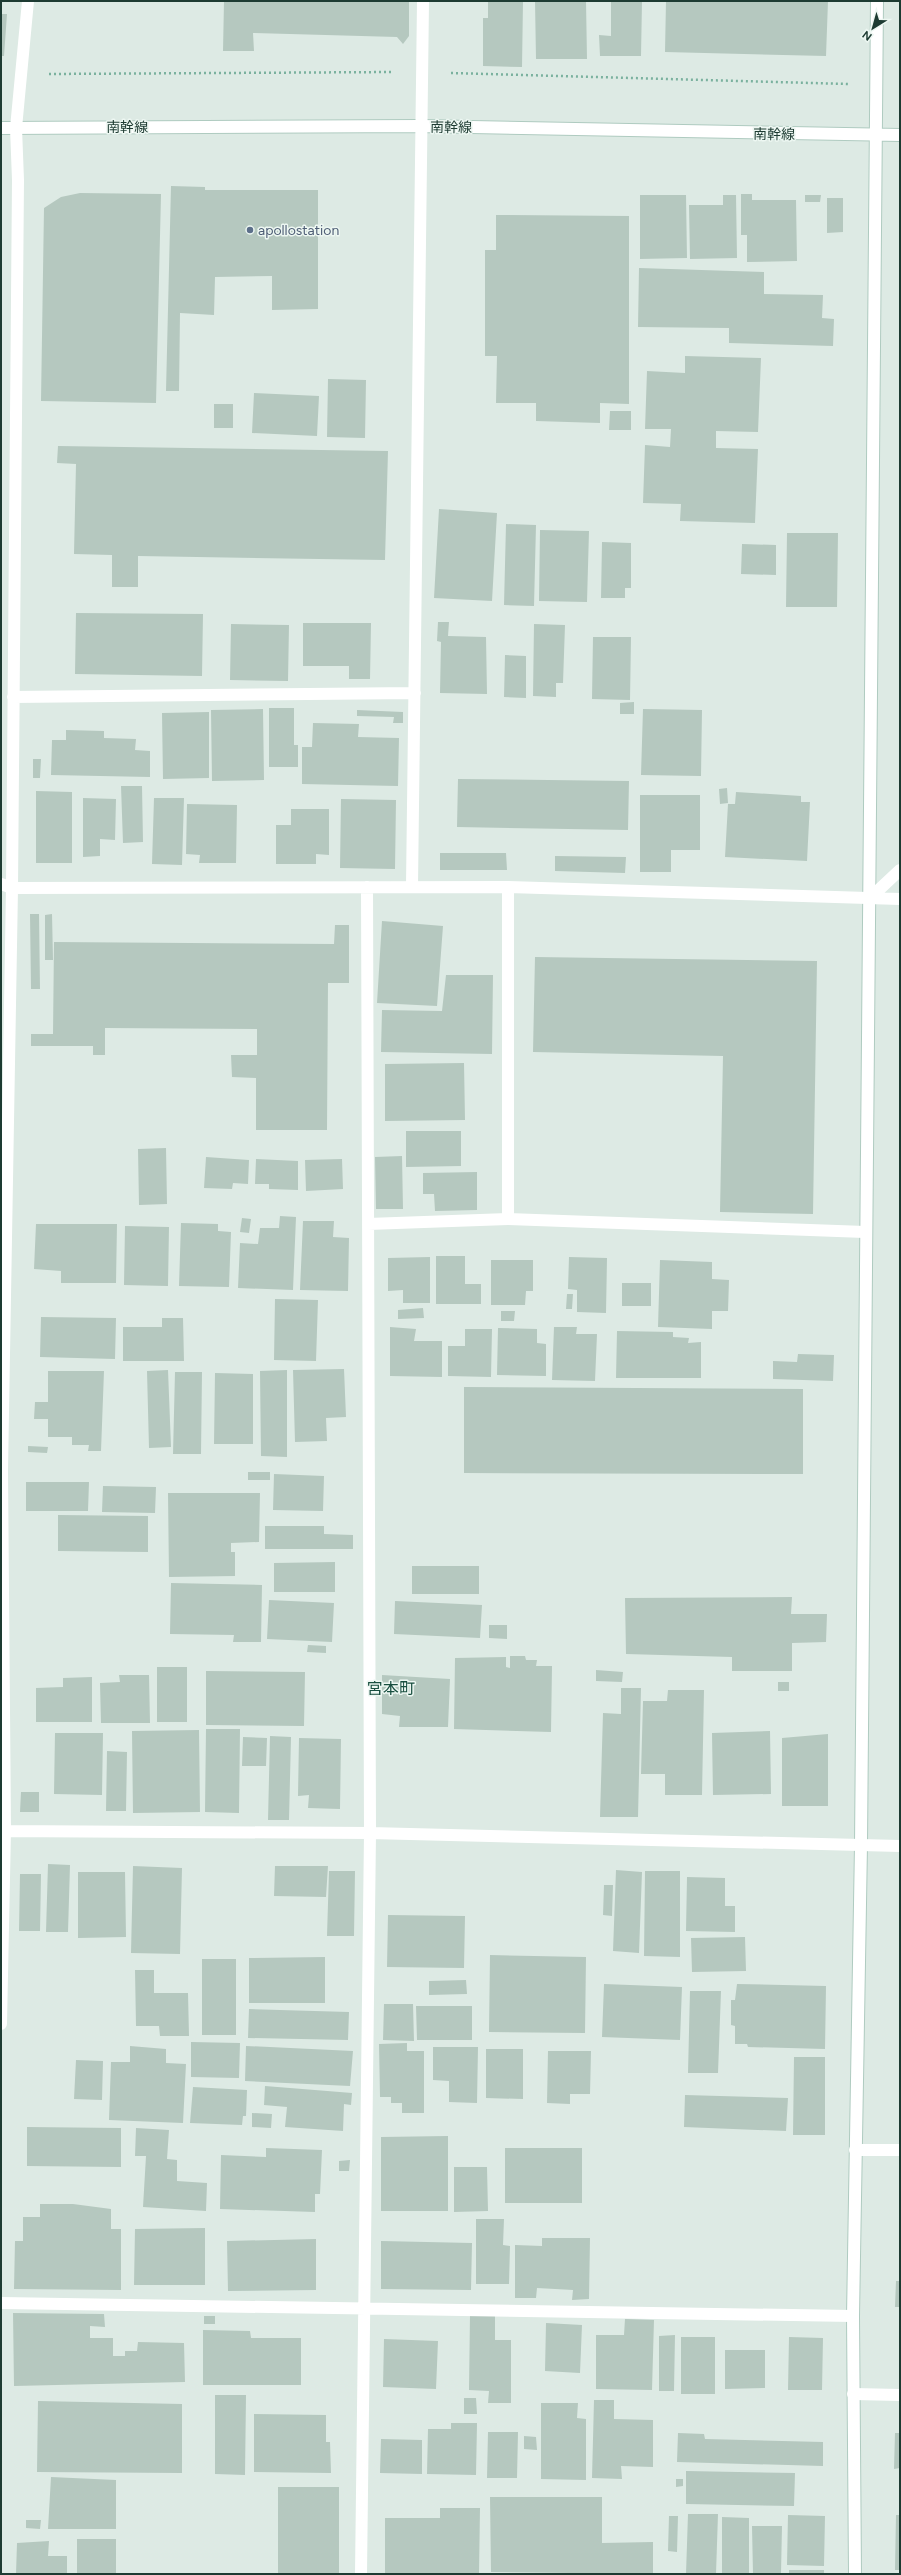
<svg xmlns="http://www.w3.org/2000/svg" width="901" height="2575" font-family="Figtree,'Noto Sans JP',sans-serif">
  <style>
    .building { fill: #b5c8bf }
    .lines { fill: none; stroke-linecap: round; stroke-linejoin: round }
    .secondary-casing { stroke: #afcbc0; stroke-width: 14 }
    .path { stroke: #7ab19e; stroke-width: 2.5; stroke-dasharray: 2 3; stroke-linecap: butt }
    .street { stroke: #fff; stroke-width: 12 }
    .secondary { stroke: #fff; stroke-width: 12 }
    .service-dot { fill: #5c6f8a; stroke: #edf7f2; stroke-width: 1.5 }
    .labels { text-anchor: middle; stroke-width: 3; stroke-linejoin: round; paint-order: stroke }
    .street-label { font-size: 14px; fill: #1d3b32; stroke: #edf7f2 }
    .service-label { font-size: 14px; fill: #4e5e75; stroke: #edf7f2; text-anchor: start }
    .quarter-label { font-size: 16px; fill: #184e3f; stroke: #edf7f2 }
  </style>
  <rect width="100%" height="100%" fill="#ddeae4"/>
  <!-- building -->
  <path class="building" d="M224,1H409V36L403,44L397,37L253,33L254,51H223Z
    M488,1H523L522,67L483,66V18H488Z
    M535,1H586L587,59H536Z
    M611,1H642L641,56H600L599,35L611,36Z
    M666,1H828L826,56L665,52Z
    M1,14H7L4,56H1Z
    M171,186L205,187V190H318V309L272,310V276L215,277L214,315L180,313L179,391H166Z
    M80,193L161,194L156,403L41,401L44,208L61,197Z
    M741,194H752V200H796L797,261L747,262V235H741Z
    M640,195H686L687,258L640,259Z
    M723,195H736L737,258L690,259L689,205H723Z
    M805,195H821L820,202H805Z
    M827,198H843V232L827,233Z
    M496,215L629,216V404L600,403V423L536,421V403H496L497,356H485V250H496Z
    M639,268L764,272V294L823,295L822,318L834,319L833,346L729,343V328L638,327Z
    M685,356L761,358L758,432L716,431V448L758,449L755,523L680,521L681,504L643,503L645,445L670,447L671,429H645L647,371L685,373Z
    M328,379L366,380L365,438L327,437Z
    M254,393L319,396L317,436L252,433Z
    M214,404H233V428H214Z
    M610,411H631V430H609Z
    M58,446L388,451L385,560L138,556V587H112V555L74,554L76,464L57,463Z
    M439,509L497,513L492,601L434,598Z
    M506,524L536,525L534,606L504,605Z
    M540,530L589,531L587,602L539,601Z
    M787,533H838L837,607H786Z
    M602,542L631,543V588H625V598H601Z
    M742,544L776,545V575L741,574Z
    M76,613L203,614L202,676L75,674Z
    M438,622H449L448,636L486,637L487,694L440,693L441,642L437,641Z
    M303,623H371L370,679H349V666H303Z
    M231,624L289,625L288,681L230,680Z
    M534,624L565,625L563,683H556V697L533,696Z
    M593,637H631L630,700L592,699Z
    M505,655L526,656V698L504,697Z
    M634,702V714H620V703Z
    M269,708H294V745H298V767H269Z
    M263,709L264,780L212,781L211,710Z
    M643,709L702,710L701,776L641,775Z
    M357,710L403,712V723H393L394,717L357,716Z
    M209,712V778L163,779L162,713Z
    M313,723L359,724L358,737L399,738L398,786L302,784V747H312Z
    M66,730L104,731V738L136,739L135,750L150,751V777L51,775L52,740H66Z
    M33,759H41L40,778H33Z
    M458,779L629,781L628,830L457,827Z
    M121,786H142L143,842L123,843Z
    M727,788L728,803L720,804L719,789Z
    M36,791L72,792V863H36Z
    M736,792L801,796V802H810L807,861L725,857L728,804H735Z
    M640,795H700V850H671V872H640Z
    M83,798L116,799L115,840L100,839V856L83,857Z
    M154,798H184L182,865L152,864Z
    M341,799L396,800L395,869L340,868Z
    M187,804L237,805L236,863H199L200,855L186,854Z
    M291,809H329V855L316,854V864H276V825H291Z
    M440,853H506L507,870H440Z
    M555,856L626,857L625,873L555,871Z
    M30,914H39L40,989H31Z
    M52,914L53,960H45V915Z
    M382,921L443,926L437,1006L377,1003Z
    M335,925H349V983H328L327,1130H256V1078L232,1077L231,1055H257V1029L105,1028V1055H93V1046H31V1034H53L54,942L334,944Z
    M535,957L817,961L813,1214L720,1212L723,1056L533,1052Z
    M446,975H493L492,1054L381,1052L382,1010L442,1011Z
    M464,1063L465,1120L385,1121V1064Z
    M406,1131H461V1166L406,1167Z
    M166,1148L167,1204L139,1205L138,1149Z
    M402,1156L403,1209H376L375,1157Z
    M206,1157L249,1160L248,1184L233,1183L232,1189L204,1188Z
    M256,1159L298,1161V1190L269,1189V1184H255Z
    M342,1159L343,1189L306,1191L305,1160Z
    M477,1172V1210L435,1211L434,1194H423V1173Z
    M280,1216L296,1217L293,1290L238,1288L240,1243L258,1244L260,1228H279Z
    M242,1218L251,1219L249,1233L240,1232Z
    M303,1221H334L333,1237L349,1238L348,1291L300,1290Z
    M181,1223L218,1224V1231L231,1232L229,1287L179,1286Z
    M36,1224H117L116,1283H61V1271L34,1269Z
    M125,1226L169,1227L168,1286L124,1285Z
    M436,1256H465V1284H481V1304H436Z
    M430,1257V1303H403V1290L388,1291V1258Z
    M569,1257L607,1258L606,1313L577,1312V1290L568,1289Z
    M491,1260H533V1291H526L525,1305H491Z
    M660,1260L712,1262V1279L729,1280L728,1311H712V1329L658,1327Z
    M622,1283H651V1306H622Z
    M567,1294H573L572,1309H566Z
    M275,1299L318,1300L316,1361L274,1360Z
    M423,1308L424,1318L398,1319V1310Z
    M501,1311H515L514,1321H501Z
    M41,1317L116,1318L115,1359L40,1357Z
    M162,1318H183L184,1361H123V1327H162Z
    M390,1327L416,1329L414,1341H442V1377L390,1376Z
    M554,1327H577L576,1334H597L595,1381L552,1380Z
    M498,1328L537,1329V1343L546,1344V1376L497,1375Z
    M465,1329H492L491,1377L448,1376V1346H465Z
    M617,1331L673,1332V1337L689,1338L688,1343L701,1342V1378H616Z
    M798,1354L834,1355L833,1381L773,1379V1361L797,1362Z
    M344,1369L346,1417L326,1418L327,1441L295,1442L293,1370Z
    M168,1370L171,1447L149,1448L147,1371Z
    M287,1370V1457L261,1456L260,1371Z
    M48,1371H104L101,1451H88L89,1445H72V1437H48V1419H34L35,1402H48Z
    M175,1372H202L201,1454H173Z
    M215,1373L253,1374V1444H214Z
    M464,1387L803,1389V1474L464,1473Z
    M28,1446L48,1447L47,1453L28,1452Z
    M248,1472H270V1480H248Z
    M274,1474L324,1476L323,1511L273,1510Z
    M26,1482H89L88,1511H26Z
    M103,1486L156,1487L155,1513L102,1512Z
    M168,1493H260L259,1542L231,1543V1552H235V1576L169,1577Z
    M58,1515L148,1516V1552L58,1551Z
    M265,1526H324V1534L353,1535V1549H265Z
    M335,1562V1592H274V1563Z
    M412,1566H479V1594H412Z
    M171,1583L262,1585L261,1642H233L234,1635L170,1634Z
    M792,1597L791,1614H827L826,1642L792,1643V1671H732V1657L626,1654L625,1598Z
    M269,1600L334,1603L332,1642L267,1639Z
    M395,1601L482,1605L480,1638L394,1634Z
    M489,1625H507V1639L489,1638Z
    M308,1645L326,1646V1653L307,1652Z
    M510,1656H525L526,1660H537L536,1666H552L551,1732L454,1729L455,1658L506,1657V1667L510,1668Z
    M157,1667H187V1722H157Z
    M596,1670L623,1672L622,1682L596,1681Z
    M206,1671L305,1672L304,1726L206,1725Z
    M119,1675H149L150,1723H101L100,1683L120,1682Z
    M382,1675L450,1679L448,1727H399L400,1716L382,1714Z
    M92,1677V1722H36V1688L63,1687V1678Z
    M778,1682H789V1691H778Z
    M621,1688H641L638,1817H600L603,1713L621,1714Z
    M668,1690H704L702,1795H665V1774H641L643,1701H667Z
    M206,1729H240L239,1813L205,1812Z
    M199,1730L200,1812L133,1813L132,1731Z
    M770,1731L771,1794L713,1795L712,1733Z
    M55,1733H103L102,1795L54,1794Z
    M828,1734V1806H782V1738Z
    M270,1736L291,1737L289,1820H268Z
    M243,1737L267,1738L266,1766H242Z
    M299,1738L341,1739L340,1809L308,1808L309,1795L298,1796Z
    M107,1751L127,1752L126,1811H106Z
    M21,1792H39V1812H20Z
    M48,1864L70,1865L68,1932H46Z
    M133,1866L182,1868L180,1954L131,1953Z
    M275,1866H328L326,1897L274,1896Z
    M616,1870L642,1872L639,1953L613,1951Z
    M329,1871H355L354,1936H327Z
    M645,1871H680V1957L644,1956Z
    M78,1872H125L126,1937L78,1938Z
    M20,1874H41L40,1931H19Z
    M687,1877L725,1878V1906H735V1932L686,1931Z
    M604,1885H613L612,1916L603,1915Z
    M388,1915L465,1916L464,1968L387,1967Z
    M745,1937L746,1971L692,1972L691,1938Z
    M490,1955L586,1957L585,2033L489,2032Z
    M325,1957V2003H249V1958Z
    M202,1959H236V2035H202Z
    M135,1970H154V1993H188L189,2036H160L159,2026H136Z
    M466,1980L467,1994L429,1995V1981Z
    M604,1984L682,1987L680,2040L602,2037Z
    M737,1984L826,1986L825,2049L748,2047L747,2044H735V2026L731,2025V2000H735Z
    M690,1991H721L718,2073H688Z
    M384,2004H413L414,2041L383,2040Z
    M416,2006H472V2040H417Z
    M249,2009L349,2012L348,2040L248,2038Z
    M191,2042L240,2043L239,2078L191,2077Z
    M407,2043V2051H424V2113H402V2103H391V2097H380L379,2044Z
    M130,2046L166,2049V2063L186,2064L183,2123L109,2120L111,2062H130Z
    M246,2046L353,2051L350,2086L245,2081Z
    M433,2047H478L477,2103L449,2102V2081L433,2080Z
    M486,2049H523V2099L486,2098Z
    M548,2051H591L590,2094H570V2104L547,2103Z
    M794,2057H825V2135H793Z
    M76,2060L103,2061L102,2100L74,2099Z
    M265,2086L352,2093L351,2105L344,2104L343,2131L285,2127L287,2107L264,2105Z
    M193,2087L247,2090L246,2116H243L242,2125L190,2123Z
    M685,2095L788,2098L786,2131L684,2127Z
    M252,2113L272,2114L271,2128L252,2127Z
    M27,2127L121,2128V2167L27,2166Z
    M136,2128L169,2130L167,2159L177,2160V2181L207,2183L206,2211L143,2207L146,2156H135Z
    M448,2136V2211H381V2137Z
    M266,2148L322,2150L320,2194H315V2212L220,2209L221,2155L266,2157Z
    M505,2148H582V2203H505Z
    M350,2160L349,2171H339V2161Z
    M454,2167H487L488,2211L454,2212Z
    M40,2204H73L111,2209V2229H121V2290L14,2289L15,2241H23V2217H40Z
    M476,2219H504L503,2245L510,2246L509,2284H476Z
    M205,2228V2285H134L135,2229Z
    M542,2238H590L589,2299L572,2300L573,2290L537,2288L536,2298H515V2245L542,2246Z
    M316,2239V2290L228,2291L227,2241Z
    M381,2241L472,2243L471,2290L381,2289Z
    M896,2281H900V2307H895Z
    M13,2313L104,2314L105,2327L90,2326V2338H113V2356H125V2351H137L138,2342L184,2343L185,2382L14,2386Z
    M470,2315L495,2316V2340H511V2403H488L489,2391L469,2390Z
    M204,2316H215V2324H204Z
    M625,2319L654,2320L652,2390L596,2389V2335H624Z
    M546,2323L582,2325L580,2373L545,2371Z
    M203,2330L250,2331L251,2338H301V2385H203Z
    M675,2335L674,2391H659V2336Z
    M681,2337H715V2394H681Z
    M789,2337L823,2338L822,2390H788Z
    M384,2339L438,2341L436,2389L383,2387Z
    M725,2350H765V2388L725,2389Z
    M215,2395H246L245,2475L215,2474Z
    M464,2398H476L477,2414H464Z
    M594,2400H614V2419L653,2420V2467L621,2466L622,2479L592,2478Z
    M38,2401L182,2404V2473L37,2472Z
    M541,2403H578L577,2418L586,2419V2480L541,2479Z
    M254,2414L326,2415V2442H330L331,2473L254,2472Z
    M451,2423H477L476,2475L427,2474L428,2429H451Z
    M488,2432H518L517,2478H487Z
    M678,2433L704,2434L705,2439L823,2442V2466L677,2462Z
    M895,2433H900V2468L894,2469Z
    M524,2436L536,2437L537,2450L524,2449Z
    M381,2439L422,2440V2474L380,2473Z
    M686,2471L795,2473L794,2506L686,2504Z
    M51,2477L116,2480V2529H48Z
    M676,2479H683V2486L676,2487Z
    M278,2487H339V2574H278Z
    M490,2497H602V2543L653,2542V2574L491,2572Z
    M440,2508H480L479,2574H385V2518H440Z
    M688,2514H718L716,2574H686Z
    M788,2515L825,2516L824,2566L787,2565Z
    M896,2515H900V2570H895Z
    M669,2516H678L677,2552L668,2551Z
    M722,2517L749,2518V2574H722Z
    M26,2520H41L40,2529L26,2528Z
    M752,2526H782L781,2574H753Z
    M77,2539H116V2574H77Z
    M49,2541L48,2556H67V2574H16L17,2543Z
    M789,2570H824V2574H789Z"/>
  <g class="lines">
    <!-- secondary casing -->
    <g class="secondary-casing">
      <path id="secondary" d="M1,128L421,126L900,135
        M855,2574L853,2316L861,1845L877,1"/>
    </g>
    <!-- path -->
    <path class="path" d="M451,73L848,84
      M49,74L394,72"/>
    <!-- street -->
    <path class="street" d="M13,697L415,693
      M1,884L12,888L508,887L900,899
      M412,886L423,1
      M869,899L900,870
      M508,1219V887
      M368,1224L508,1219L865,1232
      M1,1831L370,1833L900,1846
      M1,2024L5,1830L2,1471L12,888L18,180L16,128L28,1
      M855,2150H900
      M1,2303L853,2316
      M853,2394L900,2395
      M361,2574L370,1833L367,887"/>
    <!-- secondary -->
    <use href="#secondary" class="secondary"/>
  </g>
  <!-- markers -->
  <circle class="service-dot" cx="250" cy="230" r="4"/>
  <g class="labels">
    <!-- street labels -->
    <g class="street-label">
      <text x="127" y="132">南幹線</text>
      <text transform="translate(451 127) rotate(1)" y="5">南幹線</text>
      <text transform="translate(774 134) rotate(1)" y="5">南幹線</text>
    </g>
    <!-- service labels -->
    <g class="service-label">
      <text x="258" y="235">apollostation</text>
    </g>
    <!-- quarter labels -->
    <g class="quarter-label">
      <text x="391" y="1694">宮本町</text>
    </g>
  </g>
  <!-- border -->
  <rect width="901" height="2575" fill="none" stroke="#1d3b32" stroke-width="4"/>
  <!-- north arrow -->
  <g transform="translate(873 28) rotate(217)" stroke="#edf7f2" stroke-width="3" paint-order="stroke">
  <path d="M0-3L7 15L0 10L-7 15Z" fill="#1d3b32"/>
  <text y="-6" font-size="11" font-weight="bold" text-anchor="middle" fill="#1d3b32">N</text>
  </g>
</svg>
